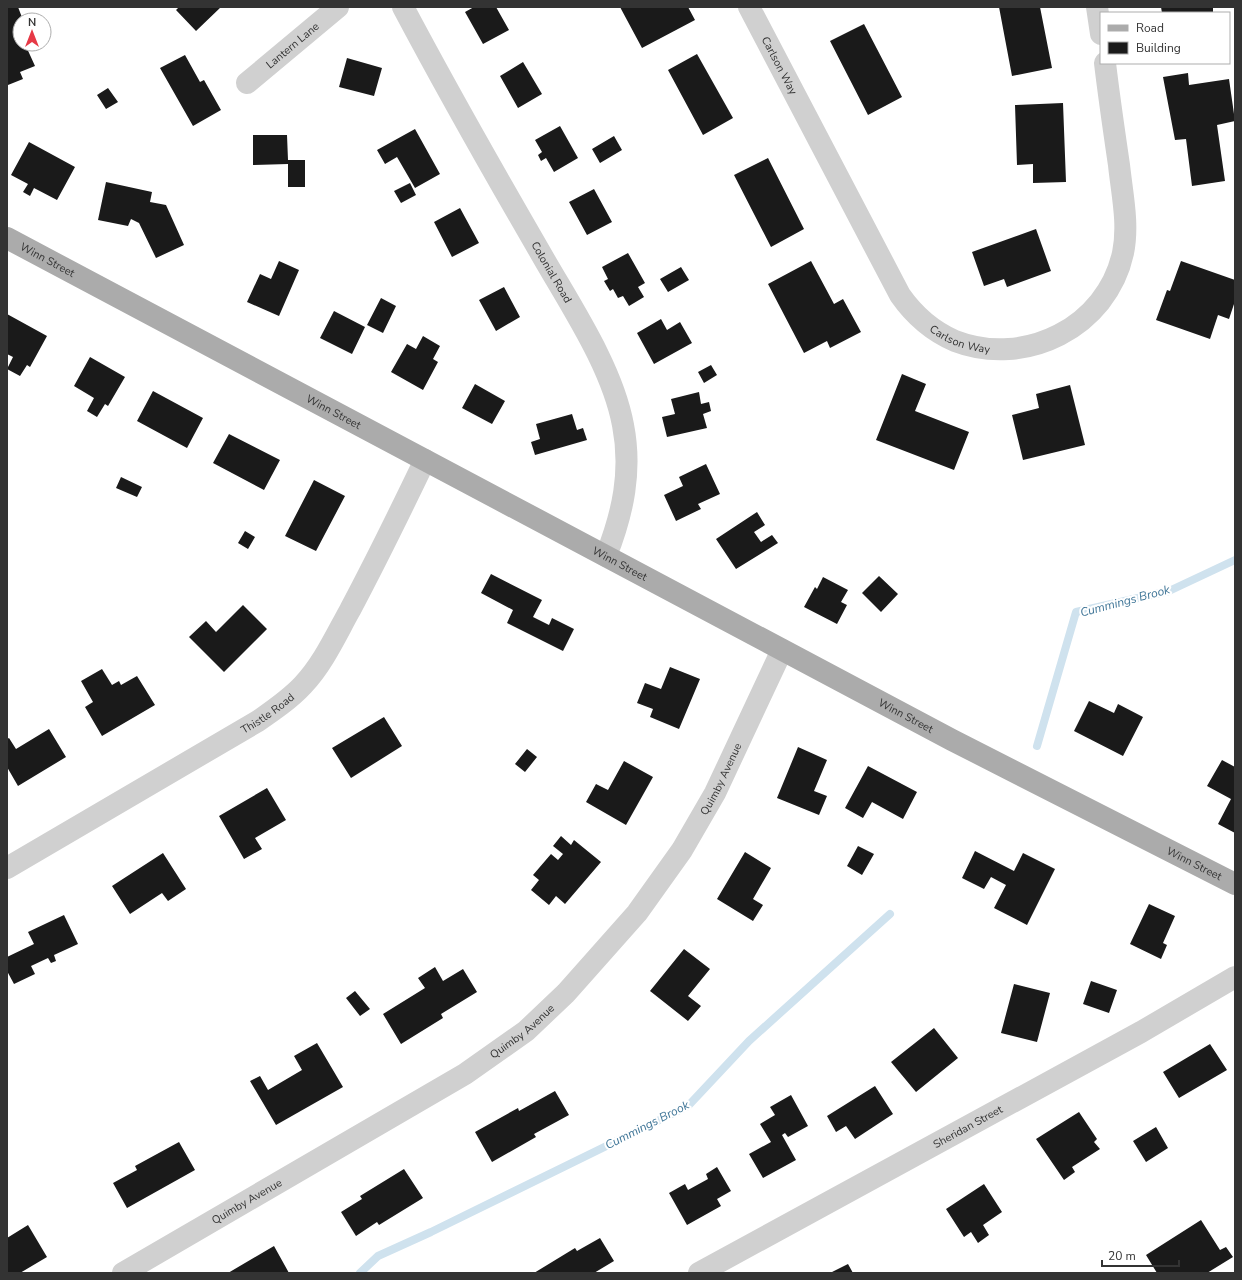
<svg xmlns="http://www.w3.org/2000/svg" width="1242" height="1280" font-family="'Nunito Sans',sans-serif">
  <style>
    .lines { fill: none; stroke-linecap: round; stroke-linejoin: round }
    .stream { stroke: #cfe2ee; stroke-width: 8 }
    .building { fill: #1a1a1a }
    .minor { stroke: #d0d0d0; stroke-width: 22 }
    .major { stroke: #ababab; stroke-width: 22 }
    .labels { text-anchor: middle; stroke-width: 4; stroke-linejoin: round; paint-order: stroke }
    .street-label { font-size: 11px; fill: #333; stroke: #fff }
    .water-label { font-size: 12px; font-style: italic; fill: #3f7597; stroke: #fff }
  </style>
  <rect width="100%" height="100%" fill="#fff"/>
  <g class="lines">
    <!-- stream -->
    <path class="stream" d="M1037,746L1076,612L1169,591L1235,560
      M360,1273L378,1256L431,1232L688,1106L749,1041L890,914"/>
  </g>
  <!-- building -->
  <path class="building" d="M7,7H18L23,20H20V44H25L35,66L20,72L23,79L8,85Z
    M179,7H221L196,31L176,10Z
    M474,7H496L509,30L483,44L465,12Z
    M620,7H688L695,20L642,48Z
    M999,7H1040L1052,68L1012,76Z
    M1161,7H1213V13H1162Z
    M864,24L902,97L868,115L830,41Z
    M697,54L733,118L703,135L668,70Z
    M185,55L200,82L204,80L221,110L193,126L160,68Z
    M347,58L382,68L374,96L339,87Z
    M523,62L542,94L518,108L500,76Z
    M1188,73L1189,85L1229,79L1235,121L1217,125L1225,181L1192,186L1186,139L1175,140L1163,77Z
    M108,88L118,102L106,109L97,95Z
    M1063,103L1066,182L1033,183V164L1017,165L1015,105Z
    M560,126L578,158L554,172L546,158L541,161L538,155L542,152L535,140Z
    M415,129L440,174L415,188L397,157L385,164L377,150Z
    M253,135H287L288,160H305V187H288V164L253,165Z
    M614,136L622,150L600,163L592,149Z
    M29,142L75,167L57,200L34,188L30,196L23,192L28,184L11,175Z
    M768,158L804,229L771,247L734,175Z
    M106,182L152,192L150,202L166,205L184,245L156,258L139,223L131,219L128,226L98,220Z
    M410,183L416,195L401,203L394,191Z
    M594,189L612,222L587,235L569,202Z
    M460,208L479,243L452,257L434,222Z
    M1036,229L1051,271L1007,287L1004,279L984,286L972,252Z
    M628,253L645,283L638,287L644,297L629,306L623,296L618,298L613,289L610,291L604,281L608,279L602,267Z
    M279,261L299,270L279,316L247,302L260,274L271,279Z
    M811,261L834,304L843,299L861,332L830,348L827,341L804,353L768,284Z
    M1181,261L1235,280V301L1229,319L1218,315L1210,339L1156,320L1167,290L1170,291Z
    M681,267L689,280L668,292L660,279Z
    M504,287L520,317L496,331L479,300Z
    M381,298L396,306L383,333L367,325Z
    M334,311L365,327L352,354L320,338Z
    M7,314L47,336L30,367L27,365L20,376L7,369L13,357L7,354Z
    M661,319L667,330L680,322L692,343L654,364L637,333Z
    M423,336L440,346L433,359L438,362L423,390L391,372L407,344L416,349Z
    M90,357L125,377L108,406L105,404L97,417L87,411L94,398L74,386Z
    M711,365L717,375L704,383L698,372Z
    M902,374L926,384L915,411L969,432L954,470L876,440Z
    M475,384L505,401L492,424L462,408Z
    M1070,385L1085,445L1023,460L1012,415L1039,408L1036,394Z
    M153,391L203,418L187,448L137,421Z
    M699,392L701,404L709,402L711,411L703,414L707,428L667,437L662,417L675,414L671,399Z
    M572,414L577,430L583,428L587,440L535,455L531,442L540,439L536,424Z
    M229,434L280,460L264,490L213,463Z
    M706,464L720,494L698,504L701,509L676,521L664,495L683,486L679,477Z
    M121,477L142,487L137,497L116,488Z
    M314,480L345,496L316,551L285,536Z
    M757,512L765,525L754,532L761,542L772,535L778,543L736,569L716,539Z
    M245,531L255,537L248,549L238,543Z
    M491,574L542,600L533,617L549,625L552,618L574,629L563,651L507,623L513,610L481,593Z
    M879,576L898,594L881,612L862,593Z
    M823,577L848,590L841,602L847,605L837,624L804,607L815,587L817,589Z
    M243,605L267,629L224,672L189,637L206,621L216,632Z
    M670,667L700,679L679,729L650,717L653,709L637,703L645,683L661,689Z
    M102,669L112,685L119,681L121,685L137,676L155,705L102,736L85,707L93,702L81,681Z
    M1089,701L1114,713L1118,704L1143,717L1123,756L1074,731Z
    M384,717L402,746L351,778L332,748Z
    M49,729L66,757L18,786L7,767V739L9,738L16,749Z
    M798,747L827,760L814,791L827,796L819,815L777,798Z
    M527,749L537,757L525,772L515,764Z
    M1222,760L1235,767V833L1218,824L1231,799L1207,786Z
    M624,761L653,777L626,825L586,802L596,784L608,790Z
    M868,766L917,792L903,819L872,802L863,818L845,808Z
    M267,788L286,820L255,838L262,849L244,859L219,816Z
    M561,836L571,845L574,840L601,862L565,904L556,896L549,905L531,890L539,880L533,875L551,854L558,860L563,854L553,846Z
    M858,846L874,854L862,875L847,866Z
    M975,851L1014,871L1023,853L1055,869L1027,925L994,908L1006,885L991,877L984,889L962,878Z
    M745,852L771,868L753,899L763,905L753,921L717,899Z
    M163,853L186,889L168,901L162,893L130,914L112,886Z
    M1149,904L1175,916L1163,943L1167,945L1161,959L1130,944Z
    M64,915L78,944L54,955L56,961L51,963L48,958L31,966L35,974L14,984L7,971V957L34,944L28,932Z
    M684,949L710,969L688,996L701,1006L688,1021L650,991Z
    M435,967L443,981L463,969L477,992L441,1014L443,1018L401,1044L383,1014L425,988L418,978Z
    M1091,981L1117,990L1109,1013L1083,1004Z
    M1014,984L1050,993L1037,1042L1001,1033Z
    M355,991L370,1009L360,1016L346,998Z
    M934,1028L958,1058L916,1092L891,1062Z
    M317,1043L343,1087L276,1125L250,1081L260,1076L268,1090L302,1070L294,1056Z
    M1210,1044L1227,1070L1179,1098L1163,1072Z
    M875,1086L893,1114L855,1139L846,1126L836,1132L827,1116Z
    M555,1091L569,1115L534,1134L536,1137L492,1162L475,1132L518,1108L519,1111Z
    M791,1095L808,1126L788,1137L785,1133L782,1135L796,1160L763,1178L749,1154L771,1142L760,1124L775,1115L770,1107Z
    M1079,1112L1097,1139L1094,1142L1100,1149L1072,1167L1075,1172L1064,1180L1036,1139Z
    M1156,1127L1168,1148L1146,1162L1133,1141Z
    M179,1142L195,1170L127,1208L113,1183L137,1170L135,1166Z
    M717,1167L731,1191L717,1199L721,1206L687,1225L669,1193L685,1184L688,1190L708,1179L706,1174Z
    M404,1169L423,1198L379,1225L377,1222L356,1236L341,1212L362,1199L360,1196Z
    M984,1184L1002,1212L983,1225L989,1235L978,1243L971,1232L964,1237L946,1209Z
    M1201,1220L1220,1250L1226,1247L1233,1257L1207,1273H1157L1146,1255Z
    M28,1225L47,1257L20,1273H7V1238Z
    M600,1238L614,1261L594,1273H534L575,1248L577,1251Z
    M274,1246L289,1273H228Z
    M848,1264L853,1273H830Z"/>
  <g class="lines">
    <!-- minor -->
    <g class="minor">
      <path id="s1" d="M403,7C447,90 493,171 540,252C570,305 612,366 623,425C632,471 623,513 606,556"/>
      <path id="s2" d="M749,7L900,295C914,315 932,331 955,341C1025,368 1107,327 1123,253C1129,224 1122,194 1119,165C1114,131 1109,97 1105,63"/>
      <path d="M1097,7L1101,34"/>
      <path id="s3" d="M247,83L338,7"/>
      <path id="s4" d="M7,868L258,721C274,710 290,699 303,685C323,664 336,635 350,610C376,561 401,510 425,460"/>
      <path id="s5" d="M123,1273L465,1074L526,1031L566,993L637,913L682,850L715,793L782,650"/>
      <path id="s6" d="M699,1273L1141,1032L1235,977"/>
    </g>
    <!-- major -->
    <path class="major" id="s7" d="M7,238L952,740L1235,884"/>
  </g>
  <g class="labels">
    <!-- street labels -->
    <g class="street-label">
      <text dy="4" stroke="none"><textPath href="#s3" startOffset="59">Lantern Lane</textPath></text>
      <text dy="4" stroke="none"><textPath href="#s2" startOffset="66">Carlson Way</textPath></text>
      <text dy="4" stroke="none"><textPath href="#s7" startOffset="46">Winn Street</textPath></text>
      <text dy="4" stroke="none"><textPath href="#s1" startOffset="304">Colonial Road</textPath></text>
      <text dy="4" stroke="none"><textPath href="#s2" startOffset="402">Carlson Way</textPath></text>
      <text dy="4" stroke="none"><textPath href="#s7" startOffset="370">Winn Street</textPath></text>
      <text dy="4" stroke="none"><textPath href="#s7" startOffset="694">Winn Street</textPath></text>
      <text dy="4" stroke="none"><textPath href="#s4" startOffset="303">Thistle Road</textPath></text>
      <text dy="4" stroke="none"><textPath href="#s7" startOffset="1018">Winn Street</textPath></text>
      <text dy="4" stroke="none"><textPath href="#s5" startOffset="791">Quimby Avenue</textPath></text>
      <text dy="4" stroke="none"><textPath href="#s7" startOffset="1342">Winn Street</textPath></text>
      <text dy="4" stroke="none"><textPath href="#s5" startOffset="467">Quimby Avenue</textPath></text>
      <text dy="4" stroke="none"><textPath href="#s6" startOffset="306">Sheridan Street</textPath></text>
      <text dy="4" stroke="none"><textPath href="#s5" startOffset="143">Quimby Avenue</textPath></text>
    </g>
    <!-- water labels -->
    <g class="water-label">
      <text transform="translate(1125 601) rotate(-15)" y="4">Cummings Brook</text>
      <text transform="translate(647 1125) rotate(-27)" y="4">Cummings Brook</text>
    </g>
  </g>
  <!-- border -->
  <rect width="1242" height="1280" fill="none" stroke="#333333" stroke-width="16"/>
  <!-- legend -->
  <rect x="1100" y="12" width="130" height="52" fill="#ffffff" stroke="#adadad"/>
  <rect x="1108" y="25" width="20" height="6" fill="#ababab" stroke="#adadad"/>
  <text x="1136" y="32" font-size="12" fill="#333333">Road</text>
  <rect x="1108" y="42" width="20" height="12" fill="#1a1a1a" stroke="#adadad"/>
  <text x="1136" y="52" font-size="12" fill="#333333">Building</text>
  <!-- north arrow -->
  <g transform="translate(32 32)"><circle r="19" fill="#ffffff" stroke="#adadad"/>
  <path d="M0-3L7 15L0 10L-7 15Z" fill="#e63946"/>
  <text y="-6" font-size="11" font-weight="bold" text-anchor="middle" fill="#333333">N</text>
  </g>
  <!-- scale -->
  <path d="M1102 1260v6h77v-6" fill="none" stroke="#333333" stroke-width="2"/>
  <text x="1108" y="1260" font-size="12" fill="#333333" stroke="#ffffff" stroke-width="3" paint-order="stroke">20 m</text>
</svg>
